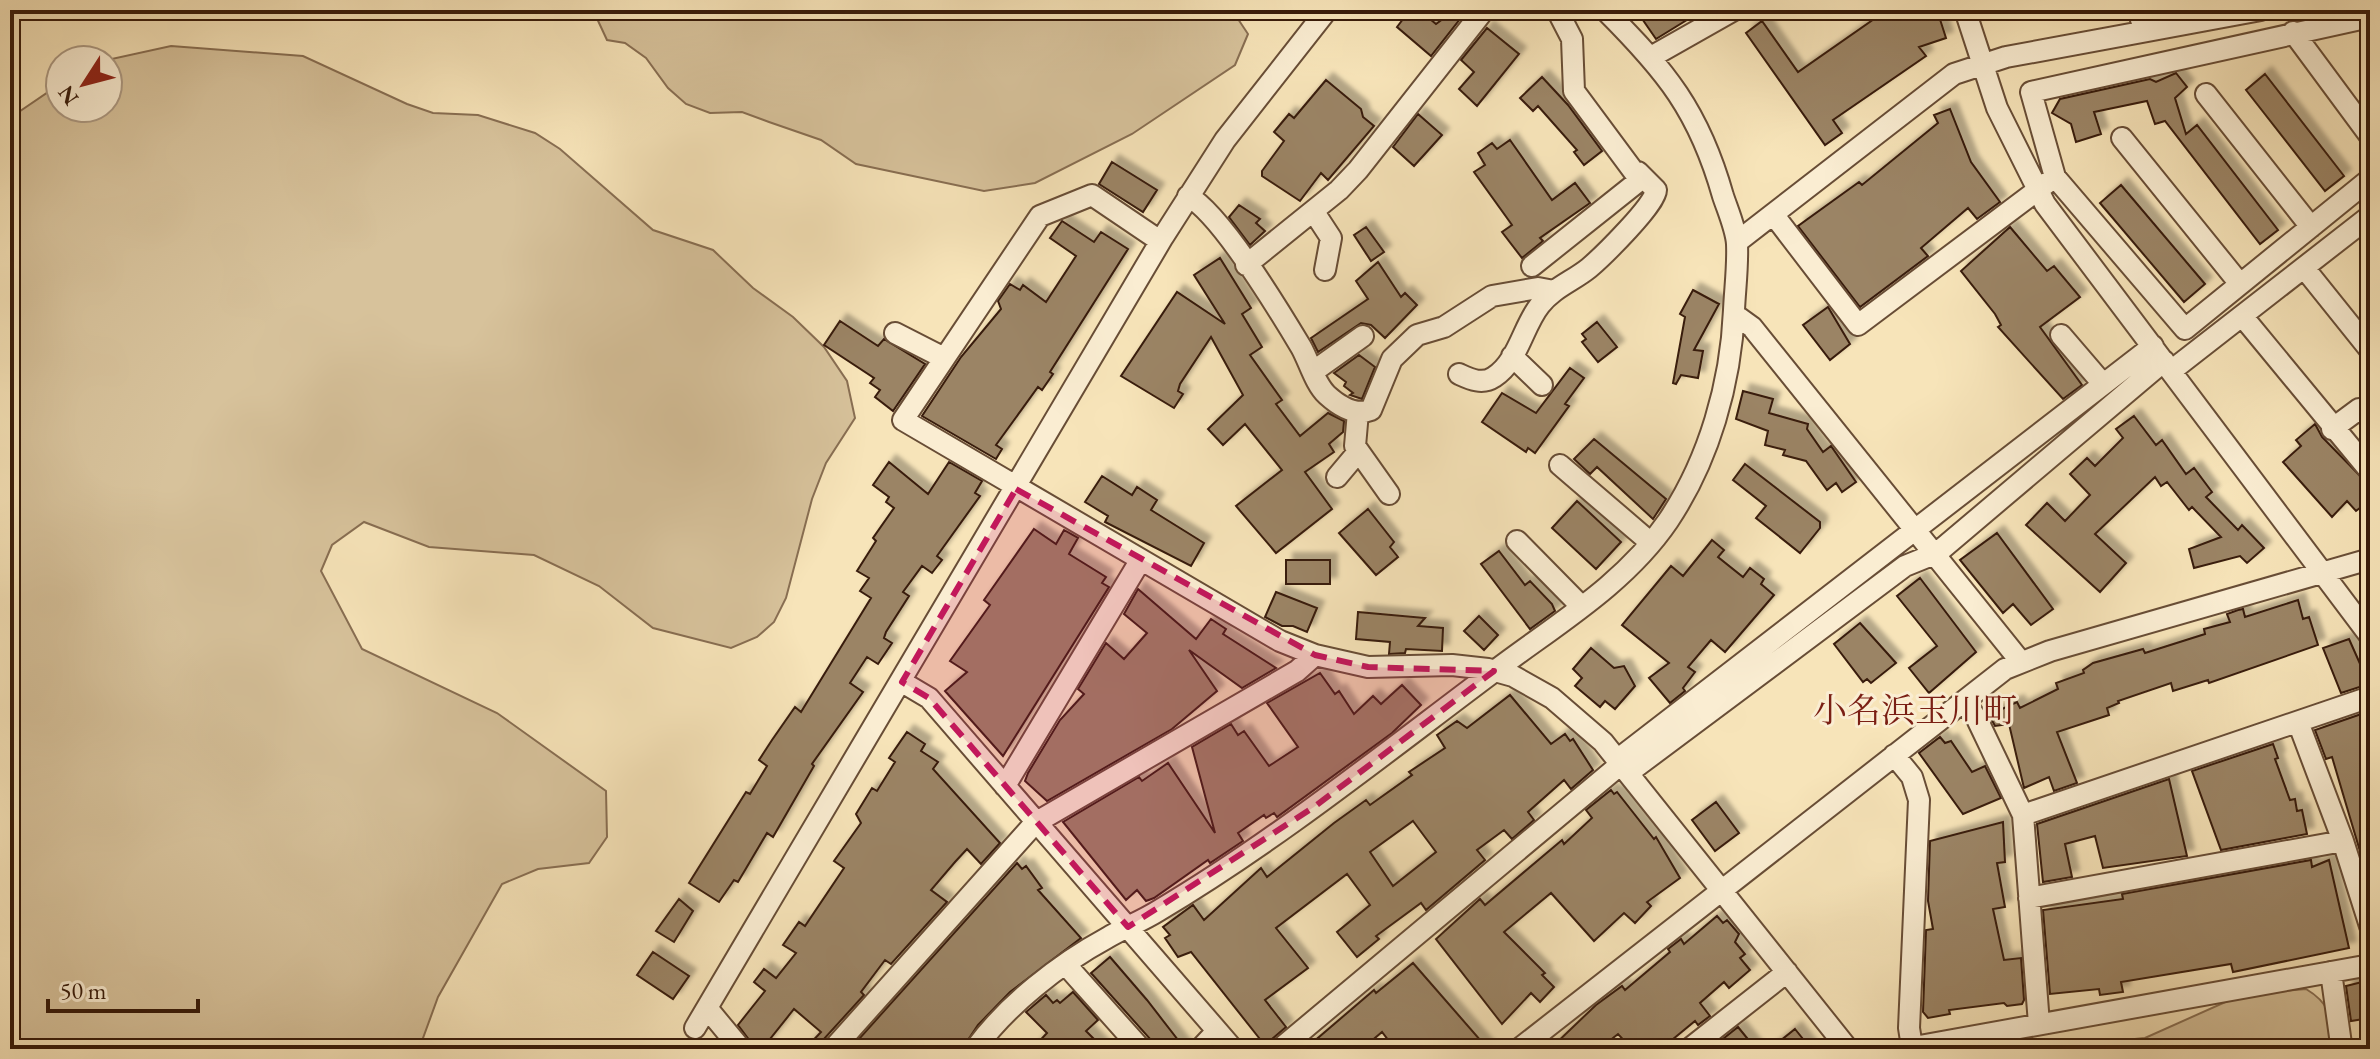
<svg xmlns="http://www.w3.org/2000/svg" width="2380" height="1059" font-family="'EB Garamond','Noto Serif JP',serif">
  <style>
    .green { fill: #d7c29b; stroke: #886e52; stroke-width: 2 }
    .building { fill: #9b8465; stroke: #381b0a; stroke-width: 2; fill-rule: evenodd; filter: url(#shadow) }
    .lines { fill: none; stroke-linecap: round; stroke-linejoin: round }
    .minor-casing { stroke: #684d36; stroke-width: 24 }
    .minor { stroke: #faedd2; stroke-width: 20 }
    .marked { fill: #c2185b; fill-opacity: 0.2; stroke: #c2185b; stroke-width: 6; stroke-dasharray: 16 10; stroke-linejoin: round }
    .labels { text-anchor: middle; stroke-width: 6; stroke-linejoin: round; paint-order: stroke }
    .quarter-label { font-size: 34px; fill: #7a1f14; stroke: #faedd2 }
  </style>
  <defs>
    <filter id="shadow"><feDropShadow dx="7" dy="-7" stdDeviation="2" flood-color="#0004"/></filter>
  </defs>
  <rect width="100%" height="100%" fill="#f7e4b9"/>
  <filter id="stains"><feTurbulence type="fractalNoise" baseFrequency=".0025" numOctaves="4"/><feColorMatrix values="0 0 0 0 .2 0 0 0 0 .09 0 0 0 0 .02 0 0 0 .5 -.17"/></filter>
  <radialGradient id="worn" r=".72"><stop offset=".6" stop-color="#630" stop-opacity="0"/><stop offset="1" stop-color="#630" stop-opacity=".3"/></radialGradient>
  <!-- green -->
  <path class="green" d="M593,10H1232L1248,34L1235,65L1132,134L1035,183L984,191L856,164L821,140L769,122L742,112L710,113L686,104L668,88L646,58L625,43L607,40Z
    M171,46L303,56L407,104L433,113L478,115L535,133L560,149L653,230L713,250L753,288L793,317L824,347L847,381L855,418L826,463L812,499L786,598L774,622L757,637L731,648L653,628L599,586L534,555L429,547L364,522L332,545L321,571L362,649L497,713L606,791L607,837L589,863L538,869L502,884L438,997L419,1049H10V118L60,84V108H108L107,60Z
    M2306,989C2333,1005 2331,1020 2334,1049H2032L2145,1038L2241,995Z"/>
  <!-- building -->
  <path class="building" d="M1410,10H1419L1436,24L1455,10H1467L1431,56L1397,27Z
    M1636,10H1703L1656,39Z
    M1887,10H1937L1946,38L1919,47L1926,56L1833,120L1842,133L1825,145L1746,33L1762,21L1798,72Z
    M1487,28L1519,54L1477,106L1459,89L1474,72L1461,60Z
    M2176,73L2187,87L2175,98L2186,134L2197,125L2278,230L2260,244L2165,121L2155,124L2147,101L2094,112L2101,134L2076,142L2071,124L2052,113L2060,99L2150,79L2156,82Z
    M2265,74L2344,176L2325,191L2246,90Z
    M1542,77L1568,105L1602,151L1584,165L1574,152L1577,150L1538,106L1533,111L1520,98Z
    M1326,80L1361,109L1363,117L1374,126L1328,180L1321,173L1300,201L1262,176V171L1284,141L1274,132L1289,114L1294,118Z
    M1950,109L1971,162L2000,202L1977,219L1968,208L1921,248L1928,256L1860,307L1798,226L1859,182L1862,185L1938,123L1934,115Z
    M1418,114L1442,135L1414,166L1393,147Z
    M1510,140L1552,200L1575,183L1590,203L1540,238L1543,241L1522,258L1502,232L1512,225L1474,172L1485,165L1478,153L1492,143L1497,149Z
    M1112,162L1157,190L1143,212L1099,184Z
    M2121,185L2205,284L2184,302L2100,203Z
    M1239,205L1260,219L1256,223L1265,231L1250,245L1229,217Z
    M1062,221L1094,242L1101,232L1128,249L1050,372L1053,374L1042,390L1038,387L996,445L1002,449L996,459L922,416L961,357L1001,309L998,301L1010,284L1020,290L1023,285L1046,302L1076,256L1050,238Z
    M1366,227L1384,252L1371,261L1354,235Z
    M2010,227L2047,271L2054,266L2080,297L2040,327L2082,385L2063,399L1998,327L2001,325L1995,314L1961,271Z
    M1220,258L1251,308L1242,314L1262,347L1250,355L1282,400L1276,404L1300,436L1328,413L1344,421L1343,432L1329,444L1334,452L1305,472L1332,509L1276,553L1236,506L1282,470L1245,424L1223,445L1208,429L1243,395L1211,337L1180,384L1178,391L1183,394L1174,408L1121,376L1177,292L1225,324L1194,275Z
    M1378,262L1401,297L1405,293L1417,305L1385,338L1371,325L1361,323L1318,352L1311,338L1368,299L1356,281Z
    M1693,290L1719,304L1694,350L1703,351L1698,378L1681,375L1676,384L1673,383L1685,317L1680,314Z
    M1828,307L1850,344L1830,360L1803,325Z
    M840,321L878,346L884,339L925,364L893,411L875,397L880,390L870,383L874,378L824,345Z
    M1597,322L1617,347L1598,362L1582,342L1586,339L1582,334Z
    M1359,355L1375,367L1362,399L1350,395L1353,393L1344,386L1346,382L1334,373Z
    M1570,368L1584,378L1565,404L1569,406L1535,453L1528,448L1526,452L1482,422L1502,393L1536,413Z
    M1743,391L1773,399L1769,413L1808,424L1807,429L1823,452L1831,446L1856,482L1842,492L1836,483L1827,490L1806,461L1783,455L1785,450L1765,445L1768,431L1736,419Z
    M2134,416L2156,445L2162,440L2186,474L2194,468L2212,492L2206,497L2238,530L2242,525L2264,548L2247,563L2240,556L2194,568L2189,549L2221,537L2192,507L2189,510L2167,482L2161,486L2155,477L2095,534L2126,563L2100,592L2026,525L2047,503L2065,521L2090,495L2070,474L2087,458L2095,466L2123,438L2116,429Z
    M2315,424L2322,437L2370,486V500L2356,511L2347,501L2332,517L2283,462L2301,446L2296,440Z
    M1594,439L1666,499L1653,519L1597,467L1590,474L1574,459Z
    M889,462L928,494L949,462L982,481L975,493L980,496L937,556L942,560L932,573L922,566L903,592L909,596L886,632L884,638L892,643L878,664L867,657L850,683L863,692L812,764L814,766L773,837L767,833L738,882L734,880L719,902L689,883L746,792L750,794L767,766L759,760L772,740L795,707L801,712L871,598L860,591L869,578L857,571L876,541L873,538L894,508L886,502L889,497L873,485Z
    M1745,464L1820,522V528L1800,553L1756,518L1766,506L1733,480Z
    M1102,476L1132,495L1137,487L1157,500L1151,510L1204,543L1191,566L1105,522L1108,516L1085,502Z
    M1577,501L1621,542L1596,569L1552,528Z
    M1368,509L1394,542L1390,547L1398,557L1376,575L1339,533Z
    M1034,529L1056,544L1064,530L1078,538L1069,554L1106,577L1102,583L1109,587L1003,756L945,691L967,672L950,661L990,605L984,600Z
    M1997,533L2053,609L2031,625L2013,604L2003,613L1960,560Z
    M1712,540L1724,550L1718,557L1743,577L1750,568L1764,579L1761,584L1774,595L1725,652L1711,640L1688,667L1695,672L1683,688L1685,691L1670,703L1649,678L1669,663L1622,625L1671,566L1683,576Z
    M1499,551L1525,585L1530,581L1552,604L1555,611L1530,629L1481,564Z
    M1286,560H1330V584H1286Z
    M1920,578L1976,652L1929,693L1909,668L1937,646L1897,596Z
    M1138,589L1196,639L1211,619L1226,629L1223,634L1276,668L1242,688L1189,650L1217,691L1172,729L1047,801L1025,781L1028,773L1060,720L1084,694L1078,689L1106,643L1124,659L1147,633L1124,614Z
    M1276,592L1317,608L1307,632L1293,626H1282L1265,617Z
    M2298,600L2303,619L2309,617L2318,645L2209,683L2208,680L2173,691L2171,683L2118,701L2119,703L2107,708L2109,715L2057,732L2077,783L2054,791L2049,777L2024,788L2009,724L1995,726L1989,715L2017,702L2020,708L2058,689L2056,683L2084,673L2083,670L2093,663L2143,649L2145,653L2205,634L2204,629L2230,622L2227,614L2238,610L2243,609L2245,617Z
    M1358,612L1425,618L1418,626L1443,628L1442,651L1406,649L1405,653L1389,654L1390,642L1356,639Z
    M1479,616L1498,635L1484,650L1464,631Z
    M1860,623L1896,663L1871,683L1867,679L1863,682L1834,644Z
    M2349,639L2369,684L2341,693L2323,648Z
    M1591,648L1614,668L1624,666L1635,686L1615,709L1605,701L1600,707L1575,686L1582,678L1573,669Z
    M1320,673L1335,694L1339,691L1354,714L1373,696L1381,704L1402,685L1421,705L1392,733L1277,817L1274,813L1266,818L1264,815L1238,833L1243,841L1210,863L1208,860L1154,898L1146,901L1137,890L1126,900L1063,822L1139,777L1142,781L1168,763L1215,833L1192,747L1231,724L1238,735L1244,731L1269,766L1298,747L1267,703Z
    M1510,695L1551,744L1565,734L1570,741L1573,739L1593,770L1571,789L1564,780L1528,812L1534,820L1512,839L1504,830L1477,850L1485,860L1426,910L1421,903L1376,936L1379,939L1357,957L1337,932L1370,905L1347,874L1276,928L1308,968L1265,1000L1286,1027L1271,1040L1267,1048L1191,952L1178,957L1165,938L1170,935L1163,927L1193,905L1204,920L1261,868L1267,877L1334,823L1366,800L1370,805L1412,775L1409,772L1445,748L1437,735L1457,721L1467,728ZM1413,821L1436,852L1393,886L1370,852Z
    M2370,711V867L2365,868L2332,757L2326,759L2315,730Z
    M907,732L925,744L921,751L938,762L933,769L1000,843L981,864L967,849L955,862L931,890L947,902L891,964L885,960L861,992L864,995L823,1040L820,1049H805L821,1032L794,1009L762,1049H756L738,1025L765,991L754,982L764,969L776,978L796,953L783,945L799,922L805,926L844,868L834,861L861,823L856,814L872,788L877,791L895,762L889,758Z
    M1940,737L1945,743L1951,741L1972,772L1985,766L2001,798L1963,814L1919,753Z
    M2273,744L2278,758L2275,759L2290,800L2295,799L2297,811L2302,810L2307,834L2221,850L2192,771Z
    M2169,779L2187,856L2103,868L2095,836L2065,844L2072,877L2043,882L2037,824Z
    M1611,790L1614,794L1617,792L1654,839L1656,837L1680,878L1647,902L1651,906L1635,923L1624,913L1594,941L1551,893L1504,932L1545,973L1542,975L1554,987L1540,1002L1531,993L1502,1024L1436,939L1480,899L1485,905L1562,840L1564,844L1592,818L1586,810Z
    M1716,802L1739,833L1715,851L1692,820Z
    M2003,822L2005,862L1997,863L2005,907L1993,909L2004,960L2021,958L2024,1000L2022,1004L2007,1006L2004,1003L1949,1010L1950,1014L1928,1018L1923,1012L1926,930L1933,929L1928,901L1930,841Z
    M2311,860L2312,867L2329,860L2349,948L2233,972L2231,964L2121,982L2123,992L2100,995L2099,989L2050,994L2043,910L2123,899L2122,894Z
    M1017,863L1022,869L1026,866L1042,888L1038,890L1081,938L1010,992L978,1025L962,1049H850Z
    M679,899L693,911L674,942L656,931Z
    M1717,916L1723,923L1727,920L1739,934L1735,942L1745,954L1740,958L1750,970L1729,988L1724,982L1700,1003L1710,1016L1698,1025L1695,1021L1661,1049H1632L1618,1034L1599,1049H1550L1596,1005L1622,986L1625,990L1670,952L1668,949L1681,939L1684,944Z
    M653,952L689,976L673,999L637,975Z
    M1110,957L1147,1000L1185,1049H1154L1151,1040L1091,973Z
    M1413,963L1488,1049H1395L1382,1032L1362,1049H1305L1374,990L1376,993Z
    M2370,980V1018L2351,1021L2346,986Z
    M1073,992L1098,1020L1086,1031L1104,1049H1032L1047,1033L1026,1012L1046,995L1053,1003L1057,1000L1060,1003Z
    M1738,1027L1756,1049H1717L1714,1046Z
    M1795,1029L1811,1049H1770Z"/>
  <g class="lines">
    <!-- minor casing -->
    <g class="minor-casing">
      <path id="minor" d="M1965,10L1997,108L2045,204L2370,636
        M2138,10L2144,29
        M2293,32L2370,136
        M1651,57L1734,10
        M2206,94L2311,227
        M2122,138L2240,284
        M2055,177L2031,92L2370,17
        M1188,196C1221,214 1280,312 1301,347C1309,361 1315,384 1327,395C1339,406 1355,416 1371,410L1392,359L1417,335L1444,327L1492,296L1538,288L1554,291
        M1314,212L1331,238L1325,270
        M1773,214L1858,325L2055,177L2185,329L2370,179
        M1160,241L1092,195L1040,216L903,420L1280,641L1315,655L1368,667L1452,665L1488,669L1513,676L1552,698L1603,742L1848,1049
        M1737,242L1954,74L2006,57L2261,10
        M1246,265L1339,190L1358,170L1484,10
        M1532,266L1640,180L1574,91L1572,39L1557,10
        M2305,269L2370,350
        M1734,314L1752,327L2021,662
        M2243,317L2370,471
        M895,333L944,358
        M2061,335L2103,384
        M1512,356L1542,385
        M1314,371L1363,336
        M2171,371L2370,216
        M1459,374C1470,379 1482,385 1494,377C1518,362 1523,326 1540,305C1553,288 1573,281 1589,268C1602,257 1657,203 1656,190L1638,172
        M1358,412L1355,446L1389,494
        M2332,429L2359,409L2370,418
        M1560,465L1651,543
        M1337,477L1358,452
        M1517,541L1581,606
        M902,682L929,698L1233,1049
        M1964,701L1977,719L2023,815L2039,1024
        M2298,722L2343,841L2370,926
        M1894,755L1912,777L1919,800L1909,1028L1912,1047
        M1617,760L2153,346
        M1628,773L1905,566L1937,553L2164,361
        M1005,786L1140,561
        M2023,815L2370,697
        M2029,898L2343,841
        M1067,966L1141,1049
        M2331,972L2341,1044L2347,1049
        M707,1008L741,1049
        M695,1028L1163,237L1225,140L1327,10
        M833,1049L1035,823L1297,671L1315,655
        M975,1049C1007,1005 1059,964 1107,938C1124,928 1142,921 1158,911C1274,842 1380,757 1488,676C1550,628 1623,587 1668,521C1709,460 1731,383 1734,310C1735,288 1738,266 1737,244C1736,229 1728,211 1723,196C1699,111 1666,71 1605,10
        M1200,1049L1217,1031
        M1280,1049L1621,764
        M1519,1049L2005,669L2050,651L2370,559
        M1689,1049L1787,972
        M1903,1049L2370,965"/>
    </g>
    <!-- minor -->
    <use href="#minor" class="minor"/>
  </g>
  <!-- marked area -->
  <path class="marked" d="M1016,489L1315,655L1368,667L1494,671L1314,807L1128,927L929,698L902,682Z"/>
  <g class="labels">
    <!-- quarter labels -->
    <g class="quarter-label">
      <text x="1915" y="722">小名浜玉川町</text>
    </g>
  </g>
  <!-- margin -->
  <rect width="2380" height="1059" fill="none" stroke="#f7e4b9" stroke-width="40"/>
  <rect x="12" y="12" width="2356" height="1035" fill="none" stroke="#381b0a" stroke-width="4"/>
  <rect x="20" y="20" width="2340" height="1019" fill="none" stroke="#381b0a" stroke-width="2"/>
  <!-- north arrow -->
  <g transform="translate(84 84) rotate(234)"><circle r="38" fill="#faedd2" stroke="#ac9982" stroke-width="2"/>
  <path d="M0-6L14 30L0 20L-14 30Z" fill="#8f2418"/>
  <text y="-12" font-size="22" font-weight="bold" text-anchor="middle" fill="#381b0a">N</text>
  </g>
  <!-- scale -->
  <path d="M48 999v12h150v-12" fill="none" stroke="#381b0a" stroke-width="4"/>
  <text x="60" y="999" font-size="24" fill="#381b0a" stroke="#faedd2" stroke-width="6" paint-order="stroke">50 m</text>
  <rect width="100%" height="100%" filter="url(#stains)"/>
  <rect width="100%" height="100%" fill="url(#worn)"/>
</svg>
